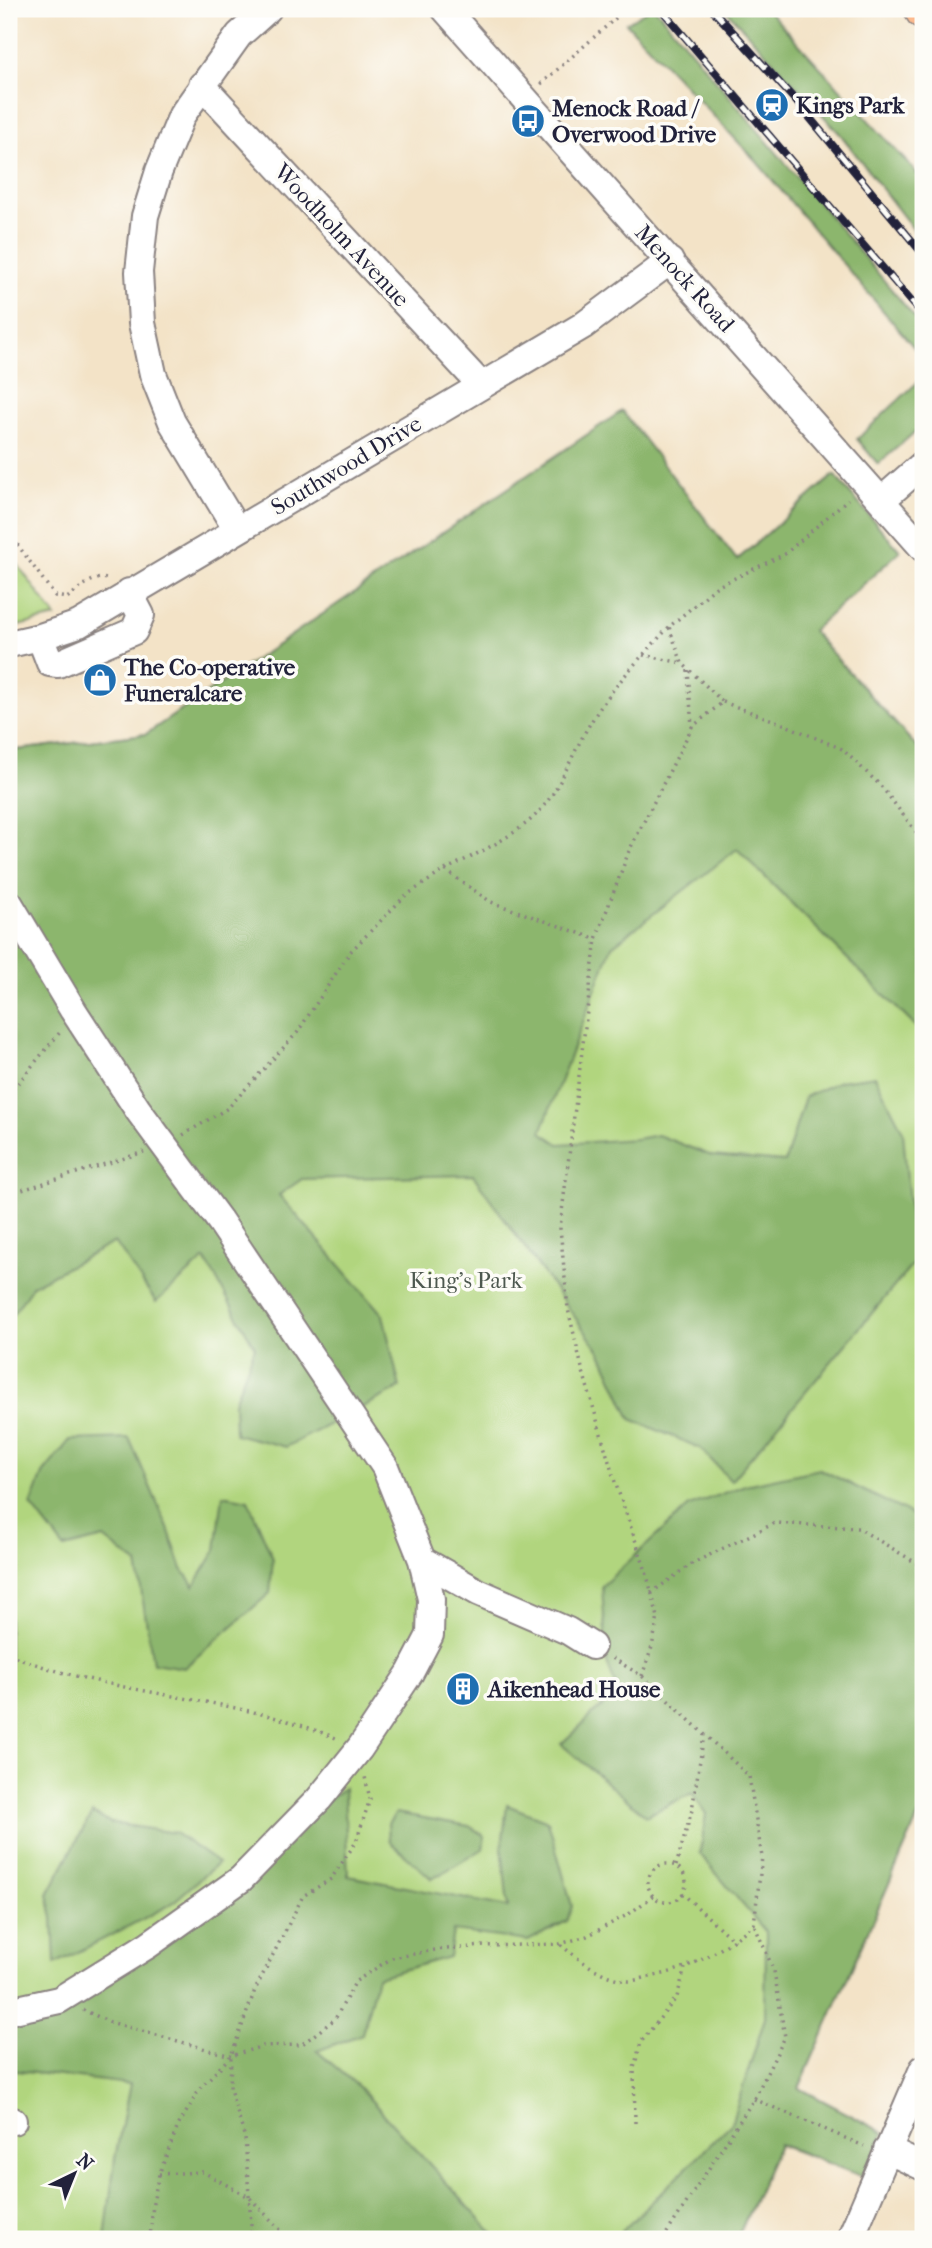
<svg xmlns="http://www.w3.org/2000/svg" width="932" height="2248" font-family="'IM FELL French Canon',serif">
  <style>
    .green { fill: #b1d57e; stroke: #6a7c5c; stroke-width: 2 }
    .forest { fill: #8cb66d; stroke: #576c54; stroke-width: 2 }
    .lines { fill: none; stroke-linecap: round; stroke-linejoin: round }
    .minor-casing { stroke: #8a8281; stroke-width: 30 }
    .major-casing { stroke: #8a8281; stroke-width: 38 }
    .path { stroke: #8a8281; stroke-width: 3.5; stroke-dasharray: 2 5; stroke-linecap: butt }
    .minor { stroke: #fff; stroke-width: 26 }
    .major { stroke: #fcba8e; stroke-width: 35 }
    .rail-casing { stroke: #22223b; stroke-width: 8 }
    .rail { stroke: #fdfcf7; stroke-width: 5; stroke-dasharray: 16; stroke-linecap: butt }
    .labels { text-anchor: middle; stroke-width: 7; stroke-linejoin: round; paint-order: stroke }
    .poi-label { font-size: 23px; font-weight: bold; fill: #22223b; stroke: #fdfcf7; text-anchor: start }
    .street-label { font-size: 23px; fill: #22223b; stroke: #fdfcf7 }
    .park-label { font-size: 23px; fill: #4d584f; stroke: #fdfcf7 }
  </style>
  <rect width="100%" height="100%" fill="#fdfcf7"/>
  <filter id="ink" filterUnits="userSpaceOnUse"><feTurbulence type="fractalNoise" baseFrequency=".0143" numOctaves="2"/><feDisplacementMap in="SourceGraphic" scale="14" xChannelSelector="R" yChannelSelector="G"/><feConvolveMatrix kernelMatrix="1 2 1 2 8 2 1 2 1" color-interpolation-filters="sRGB"/></filter>
  <filter id="wash" filterUnits="userSpaceOnUse"><feTurbulence type="fractalNoise" baseFrequency=".00686" numOctaves="4" result="noise"/><feDisplacementMap in="SourceGraphic" scale="28" xChannelSelector="R" yChannelSelector="G"/><feGaussianBlur stdDeviation="1.57" result="paint"/><feColorMatrix in="noise" values="0 0 0 0 0 0 0 0 0 0 0 0 0 0 0 0 0 1.4 0 .05"/><feComposite in="paint" operator="in"/></filter>
  <g filter="url(#wash)">
    <rect width="100%" height="100%" fill="#f3e3c7"/>
    <!-- green -->
    <path class="green" d="M622,411L737,560L834,475L900,551L812,631L923,754V1806L799,2088L884,2133L864,2177L779,2145L737,2239H9V751L146,734Z
      M9,553L56,617L9,628Z"/>
    <!-- forest -->
    <path class="forest" d="M649,9H656L923,327V358L757,162L626,23Z
      M725,9H767L923,180V242L840,134Z
      M923,377V425L878,464L857,439Z
      M622,411L737,560L834,475L900,551L812,631L923,754V1034L737,849L612,946L541,1132L559,1144L636,1139L658,1135L712,1156L785,1162L805,1097L839,1081L875,1076L903,1131L914,1263L731,1481L700,1448L631,1419L602,1355L473,1175L302,1179L279,1195L383,1315L400,1388L286,1447L235,1434L234,1402L255,1347L205,1259L156,1302L115,1242L33,1285L9,1320V751L146,734Z
      M129,1438L168,1528L182,1569L194,1586L216,1550L223,1495L248,1500L273,1559L270,1593L184,1668L153,1663L137,1564L104,1538L64,1548L31,1505L44,1472L70,1440Z
      M820,1469L923,1520V1806L799,2088L884,2133L864,2177L779,2144L737,2239H614L731,2124L765,2018L766,1932L700,1854L706,1814L692,1793L646,1816L561,1744L618,1691L607,1663L602,1586L689,1506L745,1485Z
      M344,1788L348,1876L508,1907L502,1847L507,1805L548,1821L572,1906L567,1921L528,1941L453,1931L449,1957L377,1977L362,2034L317,2051L359,2087L498,2239H105L115,2158L130,2084L9,2070V2022L50,2012Z
      M92,1813L111,1823L175,1833L218,1863L170,1905L55,1964L53,1918L48,1894Z
      M396,1813L469,1826L485,1836L483,1849L432,1879L389,1841L388,1823Z"/>
  </g>
  <g filter="url(#ink)">
    <g class="lines">
      <!-- minor casing -->
      <g class="minor-casing">
        <path id="minor" d="M445,9L923,548
          M202,85L481,385
          M882,500L923,464
          M237,530L172,422L153,374L142,323L139,272L145,216L159,171L182,115L239,35L268,9
          M40,637L50,663L58,664L134,631L141,615L129,592
          M9,644L40,637L79,624L584,325L670,261
          M9,903L73,1010L138,1110L220,1221L385,1467L422,1560L431,1599L430,1635L410,1673L360,1748L319,1799L241,1879L148,1945L59,2000L9,2011
          M422,1560L478,1592L568,1631L592,1646
          M9,2121H13
          M887,2150L923,2167
          M850,2239L923,2069"/>
      </g>
      <!-- major casing -->
      <g class="major-casing">
        <path id="major" d="M922,9L923,11"/>
      </g>
      <!-- path -->
      <path class="path" d="M541,84L626,9
        M9,533L55,596L67,598C80,589 94,573 110,580
        M643,655L682,663
        M688,670L692,727
        M723,702L781,723L842,749L881,786L923,841
        M445,870C474,855 503,842 528,822C559,797 571,754 591,722C612,687 641,657 669,627
        M9,1094L61,1031
        M183,1135L228,1108L297,1033L350,952L405,896L445,870L491,902L596,939
        M9,1194L144,1152
        M651,1593L693,1563L775,1523L858,1528L923,1567
        M9,1654C114,1698 233,1694 338,1739
        M642,1676L652,1647L658,1617L645,1568L614,1479L582,1368L568,1309L560,1228L596,939L629,851L692,727L723,702L682,663L669,627L716,587L785,554L848,499
        M648 1883a19 19 0 1 1 38 0a19 19 0 1 1-38 0Z
        M676,1866L692,1810L704,1735
        M682,1893L734,1941
        M561,1945C579,1960 603,1978 628,1981C634,1981 643,1978 649,1977C690,1970 723,1950 754,1924L762,1857L749,1776L642,1676L609,1656
        M83,2010L110,2022L231,2056
        M754,2099L864,2146
        M635,2123L634,2068L641,2042L677,1997L685,1968
        M159,2174L203,2172L249,2197L289,2239
        M150,2239L153,2203L159,2174L178,2126L201,2087L231,2056L263,2046L301,2045L335,2019L356,1981L392,1958L435,1950L484,1946L560,1944L587,1936L629,1914L653,1896
        M252,2239L245,2138L230,2089L231,2056L255,1990L303,1896L331,1879L356,1842L370,1799L365,1777
        M663,2239L754,2099L785,2037L774,1971L754,1924"/>
      <!-- minor -->
      <use href="#minor" class="minor"/>
      <!-- major -->
      <use href="#major" class="major"/>
      <!-- rail casing -->
      <g class="rail-casing">
        <path id="rail" d="M661,9L923,315
          M712,9L795,100L923,254"/>
      </g>
      <!-- rail -->
      <use href="#rail" class="rail"/>
    </g>
  </g>
  <!-- icons -->
  <defs>
    <g id="station-disc" transform="scale(1.75)"><circle r="9.5" fill="#1f6fb2" stroke="#fdfcf7"/><path d="M-3-6H3Q5-6 5-4V2Q5 4 3 4L4.5 6H3L1.5 4h-3L-3 6H-4.5L-3 4Q-5 4-5 2V-4Q-5-6-3-6ZM-3.5-4v3h7v-3ZM-3.5 1v1.5H-2V1ZM2 1v1.5H3.5V1Z" fill="#fff"/></g>
    <g id="bus-disc" transform="scale(1.75)"><circle r="9.5" fill="#1f6fb2" stroke="#fdfcf7"/><path d="M-5-6H5V4H4V6H2V4H-2V6H-4V4H-5ZM-3.5-4V0h7V-4ZM-3.5 1.2v1.5H-2V1.2ZM2 1.2v1.5H3.5V1.2Z" fill="#fff"/></g>
    <g id="shop-disc" transform="scale(1.75)"><circle r="9.5" fill="#1f6fb2" stroke="#fdfcf7"/><path d="M-5-2.5h2.3a2.7 3.5 0 0 1 5.4 0H5L5.5 6h-11ZM-1.5-2.5h3a1.5 2.3 0 0 0-3 0Z" fill="#fff"/></g>
    <g id="building-disc" transform="scale(1.75)"><circle r="9.5" fill="#1f6fb2" stroke="#fdfcf7"/><path d="M-4-6H4V6H1V3H-1V6H-4ZM-2.5-4.3h1.7v1.8h-1.7ZM.8-4.3h1.7v1.8H.8ZM-2.5-1h1.7V.8h-1.7ZM.8-1h1.7V.8H.8Z" fill="#fff"/></g>
  </defs>
  <g fill-rule="evenodd">
    <use href="#station-disc" x="772" y="105"/>
    <use href="#bus-disc" x="528" y="121"/>
    <use href="#shop-disc" x="100" y="680"/>
    <use href="#building-disc" x="463" y="1689"/>
  </g>
  <g class="labels">
    <!-- poi labels -->
    <g class="poi-label">
      <text x="796" y="113">Kings Park</text>
      <text x="552" y="116">Menock Road /<tspan x="552" dy="26">Overwood Drive</tspan></text>
      <text x="124" y="675">The Co-operative<tspan x="124" dy="26">Funeralcare</tspan></text>
      <text x="488" y="1697">Aikenhead House</text>
    </g>
    <!-- street labels -->
    <g class="street-label">
      <text transform="translate(342 235) rotate(47)" y="8">Woodholm Avenue</text>
      <text transform="translate(685 278) rotate(48)" y="8">Menock Road</text>
      <text transform="translate(346 465) rotate(-31)" y="8">Southwood Drive</text>
    </g>
    <!-- park labels -->
    <g class="park-label">
      <text x="466" y="1288">King's Park</text>
    </g>
  </g>
  <!-- margin -->
  <rect width="932" height="2248" fill="none" stroke="#fdfcf7" stroke-width="35"/>
  <!-- north arrow -->
  <g transform="translate(74 2174) rotate(43)" stroke="#fdfcf7" stroke-width="5" paint-order="stroke">
  <path d="M0-5L12 26L0 18L-12 26Z" fill="#22223b"/>
  <text y="-10" font-size="19" font-weight="bold" text-anchor="middle" fill="#22223b">N</text>
  </g>
</svg>
